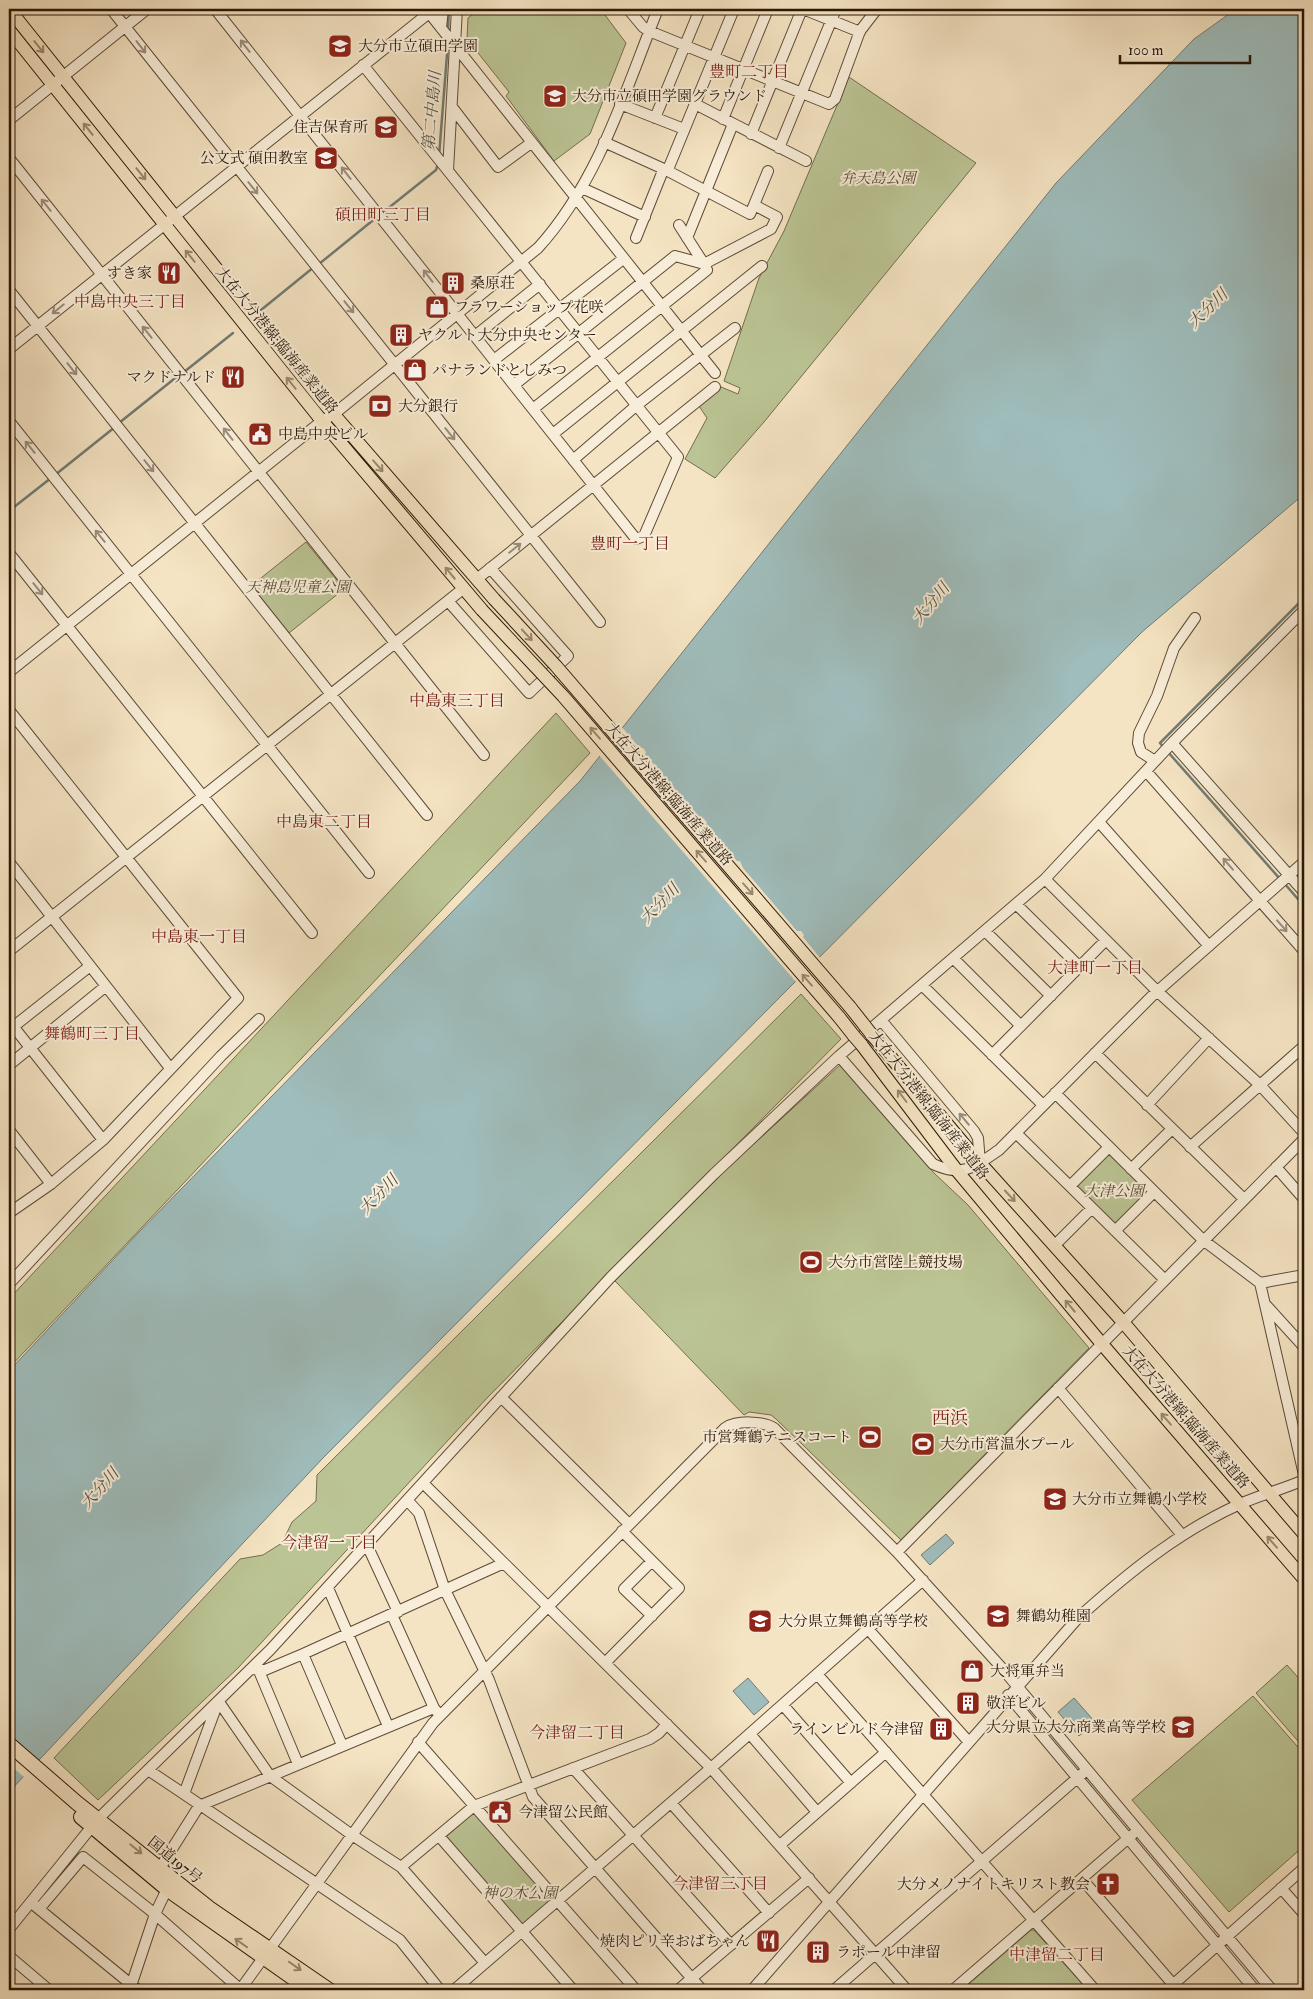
<svg xmlns="http://www.w3.org/2000/svg" width="1313" height="1999" font-family="'IM FELL Double Pica','Noto Serif JP',serif">
  <style>
    .green { fill: #bbc494; stroke: #726e4e }
    .water { fill: #9fbdbc; stroke: #707b74 }
    .pier { fill: #f5e4c3 }
    .lines { fill: none; stroke-linecap: round; stroke-linejoin: round }
    .stream { stroke: #707b74; stroke-width: 2.5 }
    .minor-casing { stroke: #5d4a36; stroke-width: 12 }
    .major-casing { stroke: #2a1707; stroke-width: 14 }
    .highway-casing { stroke: #2a1707; stroke-width: 16 }
    .minor { stroke: #f8edd8; stroke-width: 10 }
    .major { stroke: #f5e4c3; stroke-width: 12 }
    .highway { stroke: #f5e4c3; stroke-width: 14 }
    .major-bridge-casing { stroke: #2a1707; stroke-width: 14; stroke-linecap: butt }
    .major-bridge { stroke: #f5e4c3; stroke-width: 12 }
    .oneway { stroke: #9b8d7a }
    .oneway2 { stroke: #9a886e }
    .labels { text-anchor: middle; stroke-width: 4; stroke-linejoin: round; paint-order: stroke }
    .poi-label { font-size: 15px; fill: #2a1707; stroke: #f8edd8; text-anchor: start }
    .park-label { font-size: 15px; font-style: italic; fill: #564b31; stroke: #f8edd8 }
    .street-label { font-size: 15px; fill: #2a1707; stroke: #f8edd8 }
    .neighbourhood-label { font-size: 16px; fill: #7a1f14; stroke: #f8edd8 }
    .water-label { font-size: 16px; font-style: italic; fill: #535146; stroke: #f8edd8 }
    .quarter-label { font-size: 18px; fill: #7a1f14; stroke: #f8edd8 }
  </style>
  <rect width="100%" height="100%" fill="#f5e4c3"/>
  <filter id="stains"><feTurbulence type="fractalNoise" baseFrequency=".004" numOctaves="4"/><feColorMatrix values="0 0 0 0 .2 0 0 0 0 .09 0 0 0 0 .02 0 0 0 .5 -.17"/></filter>
  <radialGradient id="worn" r=".72"><stop offset=".6" stop-color="#630" stop-opacity="0"/><stop offset="1" stop-color="#630" stop-opacity=".3"/></radialGradient>
  <!-- green -->
  <path class="green" d="M479,9H603L602,11L626,43L590,134L554,161L506,96L509,92L467,39L468,18Z
    M849,77L976,163L764,422L715,478L685,459L707,418L699,406L721,387L738,394L740,388L724,381L759,278L784,231Z
    M306,542L344,589L289,633L251,586Z
    M556,713L590,753L9,1368V1299Z
    M801,994L841,1039L487,1398L238,1668L98,1800L54,1758L240,1559L263,1555L282,1543L292,1522L316,1501L317,1475Z
    M840,1065L934,1173L968,1205L1089,1348L901,1540L776,1419L771,1415L749,1412L744,1415L615,1281L733,1163Z
    M1107,1153H1111L1147,1189L1148,1194L1116,1224L1112,1225L1076,1186Z
    M1287,1665L1304,1684V1748L1256,1693Z
    M1253,1696L1304,1754V1846L1229,1912L1132,1800Z
    M473,1813H477L550,1896V1900L523,1924L518,1923L447,1840V1836Z
    M1030,1930H1034L1088,1990H962Z"/>
  <!-- water -->
  <path class="water" d="M1236,9H1304V494L1142,632L323,1458L9,1792V1371L139,1232L580,781L1056,183L1194,39Z
    M946,1534L954,1543L930,1565L921,1555Z
    M748,1678L769,1702L754,1715L733,1691Z
    M1074,1698L1095,1722L1079,1736L1058,1712Z"/>
  <!-- pier -->
  <path class="pier" d="M621,726L640,748H643L646,752L645,754L700,818H703L707,822L706,825L737,861H740L743,868L797,931H801L804,935L803,937L821,959L797,983L598,754Z
    M9,1734L41,1762L25,1778L9,1764Z"/>
  <g class="lines">
    <!-- stream -->
    <path class="stream" d="M448,31L449,9
      M439,156L448,42
      M381,214L436,170L438,164
      M319,264L377,217
      M261,310L314,267
      M184,372L233,333
      M119,423L179,375
      M55,475L115,427
      M9,511L51,478
      M1164,748L1160,743L1304,598
      M1168,752L1280,879
      M1284,883L1304,906"/>
    <!-- minor casing -->
    <g class="minor-casing">
      <path id="minor" d="M111,9L600,622
        M215,9L636,539L644,536L678,457L363,65
        M426,9L715,373
        M628,9L643,27L649,31L829,104L835,99L860,31L877,9
        M803,9L860,32
        M441,28L443,9
        M620,104L684,129
        M695,104L806,161
        M452,107L498,167L531,143
        M655,118L700,9
        M723,119L768,9
        M9,120L147,9
        M751,134L802,9
        M779,148L836,9
        M9,158L484,755
        M448,170L457,9
        M582,188L645,217
        M754,205L768,171
        M636,238L662,173L669,167L734,9
        M687,238L733,124
        M9,290L427,815
        M475,336L540,284
        M9,349L434,9
        M494,360L623,259
        M514,385L675,256L704,264L679,225
        M533,409L707,270L704,264L771,229L777,217L754,205L750,214L666,170L604,142
        M9,421L369,873
        M553,434L762,266
        M573,460L637,405L735,328
        M9,553L312,933
        M477,579L715,387
        M448,601L529,693L568,656L490,568
        M9,672L322,421L334,414L538,248C599,181 625,91 658,9
        M9,710L238,998L103,1140L51,1184L9,1213
        M1172,743L1304,892
        M1155,761L1141,752L1138,743L1139,733L1157,696L1174,648L1195,618
        M1146,771L1304,951
        M1099,822L1209,946
        M9,862L170,1068
        M1045,879L1157,991L1260,1085L1304,1133
        M1016,904L1080,967
        M985,931L1051,996
        M9,951L464,588
        M953,958L1021,1026
        M922,985L1043,1105
        M881,1020L974,1131L978,1138L980,1163
        M9,1021L103,1140
        M13,1027L90,966
        M1095,1053L1244,1199
        M992,1055L1106,940
        M839,1056L933,1164C963,1178 974,1167 999,1150L1152,996L1304,862
        M9,1065L106,986
        M1055,1093L1203,1240L1260,1283L1304,1475
        M1147,1105L1209,1038
        M9,1130L51,1184
        M1016,1133L1164,1279
        M1190,1147L1304,1046
        M1276,1167L1304,1199
        M1131,1169L1172,1129
        M1070,1186L1109,1147
        M1115,1231L1154,1192
        M1055,1245L1092,1208
        M1260,1283L1304,1275
        M9,1284L221,1056L259,1019
        M1265,1304L1304,1347
        M1058,1388L1182,1535
        M501,1397L629,1524
        M424,1484L711,1768L907,1990
        M408,1501L419,1513L445,1590L489,1680L533,1797L702,1990
        M367,1545L398,1612
        M897,1552L1304,1139
        M652,1561L624,1589L652,1616
        M328,1588L388,1726
        M392,1615L434,1708L438,1713
        M868,1629L968,1741
        M303,1654L342,1745
        M605,1663L679,1588L622,1531
        M251,1669L265,1670L303,1654L504,1563
        M259,1671L298,1764
        M817,1674L1095,1990
        M1008,1695L1255,1990
        M219,1702L270,1776L352,1835L401,1867L485,1963
        M217,1705L184,1794L400,1940L440,1990
        M783,1705L851,1783
        M750,1734L817,1812
        M418,1742L636,1990
        M573,1768L731,1945
        M148,1770L184,1794
        M671,1803L769,1913
        M439,1836L573,1990
        M780,1845L886,1752
        M401,1867L474,1806L650,1739L659,1733L667,1724
        M160,1868L199,1806L434,1708
        M1082,1879L1178,1990
        M1281,1888L1304,1914
        M34,1905L138,1990
        M39,1909L83,1857L155,1914L241,1990
        M9,1929L98,1819L270,1650L610,1278L714,1174L839,1056L1045,879L1172,743L1304,610
        M9,1956L49,1990
        M130,1989L155,1914L167,1889
        M240,1990L433,1723L725,1428C736,1420 763,1421 774,1428L897,1552L1001,1667L1272,1990
        M454,1990L711,1768L923,1580
        M678,1990L809,1878
        M752,1990L1078,1618C1128,1573 1178,1532 1240,1504C1261,1495 1283,1489 1304,1480
        M834,1990L1083,1773
        M953,1990L1132,1835
        M1167,1990L1304,1868"/>
    </g>
    <!-- major casing -->
    <g class="major-casing">
      <path id="major" d="M9,9L323,402L494,599
        M9,30L322,421L482,610
        M850,1007L865,1026
        M839,1017L854,1036
        M872,1035L980,1163L1123,1322L1304,1534
        M861,1044L958,1172L1102,1344L1304,1579"/>
    </g>
    <!-- highway casing -->
    <g class="highway-casing">
      <path id="highway" d="M9,1744L77,1803L209,1908L329,1990
        M81,1817L167,1889L310,1990"/>
    </g>
    <!-- minor -->
    <use href="#minor" class="minor"/>
    <!-- major -->
    <use href="#major" class="major"/>
    <!-- highway -->
    <use href="#highway" class="highway"/>
    <!-- major-bridge casing -->
    <g class="major-bridge-casing">
      <path id="major-bridge" d="M494,599L556,666L850,1007
        M482,610L563,696L839,1017
        M865,1026L872,1035
        M854,1036L861,1044"/>
    </g>
    <!-- major-bridge -->
    <use href="#major-bridge" class="major-bridge"/>
  </g>
  <!-- one-way arrows -->
  <defs><path id="oneway-shaft" d="M-6 0H5M1.5-3L5.5 0L1.5 3" fill="none" stroke-width="1.6" stroke-linecap="round" stroke-linejoin="round" transform="scale(1.25)"/></defs>
  <g class="oneway">
    <use href="#oneway-shaft" transform="translate(245 46) rotate(-128)"/>
    <use href="#oneway-shaft" transform="translate(141 47) rotate(52)"/>
    <use href="#oneway-shaft" transform="translate(346 173) rotate(-128)"/>
    <use href="#oneway-shaft" transform="translate(253 188) rotate(51)"/>
    <use href="#oneway-shaft" transform="translate(46 205) rotate(-129)"/>
    <use href="#oneway-shaft" transform="translate(428 276) rotate(-128)"/>
    <use href="#oneway-shaft" transform="translate(349 307) rotate(51)"/>
    <use href="#oneway-shaft" transform="translate(58 309) rotate(141)"/>
    <use href="#oneway-shaft" transform="translate(147 332) rotate(-129)"/>
    <use href="#oneway-shaft" transform="translate(72 369) rotate(51)"/>
    <use href="#oneway-shaft" transform="translate(228 434) rotate(-128)"/>
    <use href="#oneway-shaft" transform="translate(450 434) rotate(51)"/>
    <use href="#oneway-shaft" transform="translate(30 447) rotate(-129)"/>
    <use href="#oneway-shaft" transform="translate(149 466) rotate(51)"/>
    <use href="#oneway-shaft" transform="translate(100 536) rotate(-129)"/>
    <use href="#oneway-shaft" transform="translate(515 548) rotate(-39)"/>
    <use href="#oneway-shaft" transform="translate(38 589) rotate(51)"/>
    <use href="#oneway-shaft" transform="translate(1228 864) rotate(-131)"/>
    <use href="#oneway-shaft" transform="translate(1282 926) rotate(49)"/>
    <use href="#oneway-shaft" transform="translate(964 1119) rotate(-130)"/>
  </g>
  <g class="oneway2">
    <use href="#oneway-shaft" transform="translate(39 47) rotate(51)"/>
    <use href="#oneway-shaft" transform="translate(88 129) rotate(-129)"/>
    <use href="#oneway-shaft" transform="translate(141 174) rotate(51)"/>
    <use href="#oneway-shaft" transform="translate(190 256) rotate(-129)"/>
    <use href="#oneway-shaft" transform="translate(291 383) rotate(-129)"/>
    <use href="#oneway-shaft" transform="translate(378 466) rotate(49)"/>
    <use href="#oneway-shaft" transform="translate(450 573) rotate(-130)"/>
    <use href="#oneway-shaft" transform="translate(527 635) rotate(47)"/>
    <use href="#oneway-shaft" transform="translate(595 733) rotate(-131)"/>
    <use href="#oneway-shaft" transform="translate(701 856) rotate(-131)"/>
    <use href="#oneway-shaft" transform="translate(748 889) rotate(49)"/>
    <use href="#oneway-shaft" transform="translate(807 980) rotate(-131)"/>
    <use href="#oneway-shaft" transform="translate(902 1096) rotate(-127)"/>
    <use href="#oneway-shaft" transform="translate(1010 1196) rotate(47)"/>
    <use href="#oneway-shaft" transform="translate(1070 1306) rotate(-130)"/>
    <use href="#oneway-shaft" transform="translate(1166 1419) rotate(-131)"/>
    <use href="#oneway-shaft" transform="translate(1272 1542) rotate(-131)"/>
    <use href="#oneway-shaft" transform="translate(136 1849) rotate(39)"/>
    <use href="#oneway-shaft" transform="translate(241 1943) rotate(-145)"/>
    <use href="#oneway-shaft" transform="translate(295 1966) rotate(35)"/>
  </g>
  <!-- icons -->
  <defs>
    <g id="school-square" transform="scale(1.25)"><rect x="-9" y="-9" width="18" height="18" rx="4" fill="#8f2418" stroke="#f8edd8"/><path d="M0-5L7-2L0 1L-7-2ZM-4 1L0 2.5L4 1V4Q0 6-4 4Z" fill="#fff"/></g>
    <g id="restaurant-square" transform="scale(1.25)"><rect x="-9" y="-9" width="18" height="18" rx="4" fill="#8f2418" stroke="#f8edd8"/><path d="M-5-6h1v4h1v-4h1v4h1v-4h1v5L-1.5 .5V6h-2V.5L-5-1ZM5-6V6H3V1.5H1.5Q1.5-4 5-6Z" fill="#fff"/></g>
    <g id="building-square" transform="scale(1.25)"><rect x="-9" y="-9" width="18" height="18" rx="4" fill="#8f2418" stroke="#f8edd8"/><path d="M-4-6H4V6H1V3H-1V6H-4ZM-2.5-4.3h1.7v1.8h-1.7ZM.8-4.3h1.7v1.8H.8ZM-2.5-1h1.7V.8h-1.7ZM.8-1h1.7V.8H.8Z" fill="#fff"/></g>
    <g id="shop-square" transform="scale(1.25)"><rect x="-9" y="-9" width="18" height="18" rx="4" fill="#8f2418" stroke="#f8edd8"/><path d="M-5-2.5h2.3a2.7 3.5 0 0 1 5.4 0H5L5.5 6h-11ZM-1.5-2.5h3a1.5 2.3 0 0 0-3 0Z" fill="#fff"/></g>
    <g id="bank-square" transform="scale(1.25)"><rect x="-9" y="-9" width="18" height="18" rx="4" fill="#8f2418" stroke="#f8edd8"/><path d="M-6-4H6V4H-6ZM0-2.3a2.3 2.3 0 1 0 0 4.6a2.3 2.3 0 1 0 0-4.6Z" fill="#fff"/></g>
    <g id="civic-square" transform="scale(1.25)"><rect x="-9" y="-9" width="18" height="18" rx="4" fill="#8f2418" stroke="#f8edd8"/><path d="M-.6-6.5H3V-4.5H.6V-3L4-1V1h2V6H-6V1h2V-1L-.6-3ZM-1.2 2.5V6h2.4V2.5Z" fill="#fff"/></g>
    <g id="stadium-square" transform="scale(1.25)"><rect x="-9" y="-9" width="18" height="18" rx="4" fill="#8f2418" stroke="#f8edd8"/><path d="M0-5a6.5 5 0 1 0 0 10a6.5 5 0 1 0 0-10ZM-3.5-1.8h7v3.6h-7Z" fill="#fff"/></g>
    <g id="church-square" transform="scale(1.25)"><rect x="-9" y="-9" width="18" height="18" rx="4" fill="#8f2418" stroke="#f8edd8"/><path d="M-1.2-6h2.4v3.5h3.3v2.4h-3.3V6h-2.4V-.1h-3.3v-2.4h3.3Z" fill="#fff"/></g>
  </defs>
  <g fill-rule="evenodd">
    <use href="#school-square" x="340" y="46"/>
    <use href="#school-square" x="555" y="96"/>
    <use href="#school-square" x="386" y="127"/>
    <use href="#school-square" x="326" y="158"/>
    <use href="#restaurant-square" x="169" y="273"/>
    <use href="#building-square" x="453" y="283"/>
    <use href="#shop-square" x="437" y="307"/>
    <use href="#building-square" x="401" y="335"/>
    <use href="#shop-square" x="415" y="370"/>
    <use href="#restaurant-square" x="233" y="377"/>
    <use href="#bank-square" x="380" y="406"/>
    <use href="#civic-square" x="260" y="434"/>
    <use href="#stadium-square" x="811" y="1262"/>
    <use href="#stadium-square" x="870" y="1437"/>
    <use href="#stadium-square" x="923" y="1444"/>
    <use href="#school-square" x="1055" y="1499"/>
    <use href="#school-square" x="998" y="1616"/>
    <use href="#school-square" x="760" y="1621"/>
    <use href="#shop-square" x="972" y="1671"/>
    <use href="#building-square" x="968" y="1703"/>
    <use href="#school-square" x="1183" y="1727"/>
    <use href="#building-square" x="941" y="1729"/>
    <use href="#civic-square" x="500" y="1812"/>
    <use href="#church-square" x="1108" y="1884"/>
    <use href="#restaurant-square" x="768" y="1941"/>
    <use href="#building-square" x="818" y="1952"/>
  </g>
  <g class="labels">
    <!-- poi labels -->
    <g class="poi-label">
      <text x="358" y="51">大分市立碩田学園</text>
      <text x="572" y="101">大分市立碩田学園グラウンド</text>
      <text x="368" y="132" text-anchor="end">住吉保育所</text>
      <text x="308" y="163" text-anchor="end">公文式 碩田教室</text>
      <text x="152" y="278" text-anchor="end">すき家</text>
      <text x="470" y="288">桑原荘</text>
      <text x="454" y="312">フラワーショップ花咲</text>
      <text x="418" y="340">ヤクルト大分中央センター</text>
      <text x="432" y="375">パナランドとしみつ</text>
      <text x="216" y="382" text-anchor="end">マクドナルド</text>
      <text x="398" y="411">大分銀行</text>
      <text x="278" y="439">中島中央ビル</text>
      <text x="828" y="1267">大分市営陸上競技場</text>
      <text x="852" y="1442" text-anchor="end">市営舞鶴テニスコート</text>
      <text x="940" y="1449">大分市営温水プール</text>
      <text x="1072" y="1504">大分市立舞鶴小学校</text>
      <text x="1016" y="1621">舞鶴幼稚園</text>
      <text x="778" y="1626">大分県立舞鶴高等学校</text>
      <text x="990" y="1676">大将軍弁当</text>
      <text x="986" y="1708">敬洋ビル</text>
      <text x="1166" y="1732" text-anchor="end">大分県立大分商業高等学校</text>
      <text x="924" y="1734" text-anchor="end">ラインビルド今津留</text>
      <text x="518" y="1817">今津留公民館</text>
      <text x="1090" y="1889" text-anchor="end">大分メノナイトキリスト教会</text>
      <text x="750" y="1946" text-anchor="end">焼肉ピリ辛おばちゃん</text>
      <text x="836" y="1957">ラポール中津留</text>
    </g>
    <!-- park labels -->
    <g class="park-label">
      <text x="878" y="183">弁天島公園</text>
      <text x="298" y="592">天神島児童公園</text>
      <text x="1114" y="1196">大津公園</text>
      <text x="520" y="1898">神の木公園</text>
    </g>
    <!-- street labels -->
    <g class="street-label">
      <text transform="translate(277 340) rotate(51)" y="5">大在大分港線;臨海産業道路</text>
      <text transform="translate(669 794) rotate(49)" y="5">大在大分港線;臨海産業道路</text>
      <text transform="translate(929 1105) rotate(52)" y="5">大在大分港線;臨海産業道路</text>
      <text transform="translate(1186 1417) rotate(49)" y="5">大在大分港線;臨海産業道路</text>
      <text transform="translate(175 1860) rotate(39)" y="5">国道197号</text>
    </g>
    <!-- neighbourhood labels -->
    <g class="neighbourhood-label">
      <text x="749" y="77">豊町二丁目</text>
      <text x="383" y="220">碩田町三丁目</text>
      <text x="130" y="307">中島中央三丁目</text>
      <text x="630" y="549">豊町一丁目</text>
      <text x="457" y="706">中島東三丁目</text>
      <text x="324" y="827">中島東二丁目</text>
      <text x="199" y="942">中島東一丁目</text>
      <text x="1095" y="973">大津町一丁目</text>
      <text x="92" y="1039">舞鶴町三丁目</text>
      <text x="329" y="1548">今津留一丁目</text>
      <text x="577" y="1738">今津留二丁目</text>
      <text x="720" y="1889">今津留三丁目</text>
      <text x="1057" y="1960">中津留二丁目</text>
    </g>
    <!-- water labels -->
    <g class="water-label">
      <text transform="translate(431 111) rotate(-85)" y="6">第二中島川</text>
      <text transform="translate(1207 308) rotate(-44)" y="6">大分川</text>
      <text transform="translate(930 603) rotate(-50)" y="6">大分川</text>
      <text transform="translate(659 903) rotate(-46)" y="6">大分川</text>
      <text transform="translate(378 1194) rotate(-46)" y="6">大分川</text>
      <text transform="translate(99 1488) rotate(-48)" y="6">大分川</text>
    </g>
    <!-- quarter labels -->
    <g class="quarter-label">
      <text x="950" y="1424">西浜</text>
    </g>
  </g>
  <!-- margin -->
  <rect width="1313" height="1999" fill="none" stroke="#f5e4c3" stroke-width="30"/>
  <rect x="10" y="10" width="1293" height="1979" fill="none" stroke="#2a1707" stroke-width="2.5"/>
  <rect x="15" y="15" width="1283" height="1969" fill="none" stroke="#2a1707"/>
  <!-- scale -->
  <path d="M1120 55v8h130v-8" fill="none" stroke="#2a1707" stroke-width="2.5"/>
  <text x="1128" y="55" font-size="15" fill="#2a1707" stroke="#f8edd8" stroke-width="4" paint-order="stroke">100 m</text>
  <rect width="100%" height="100%" filter="url(#stains)"/>
  <rect width="100%" height="100%" fill="url(#worn)"/>
</svg>
